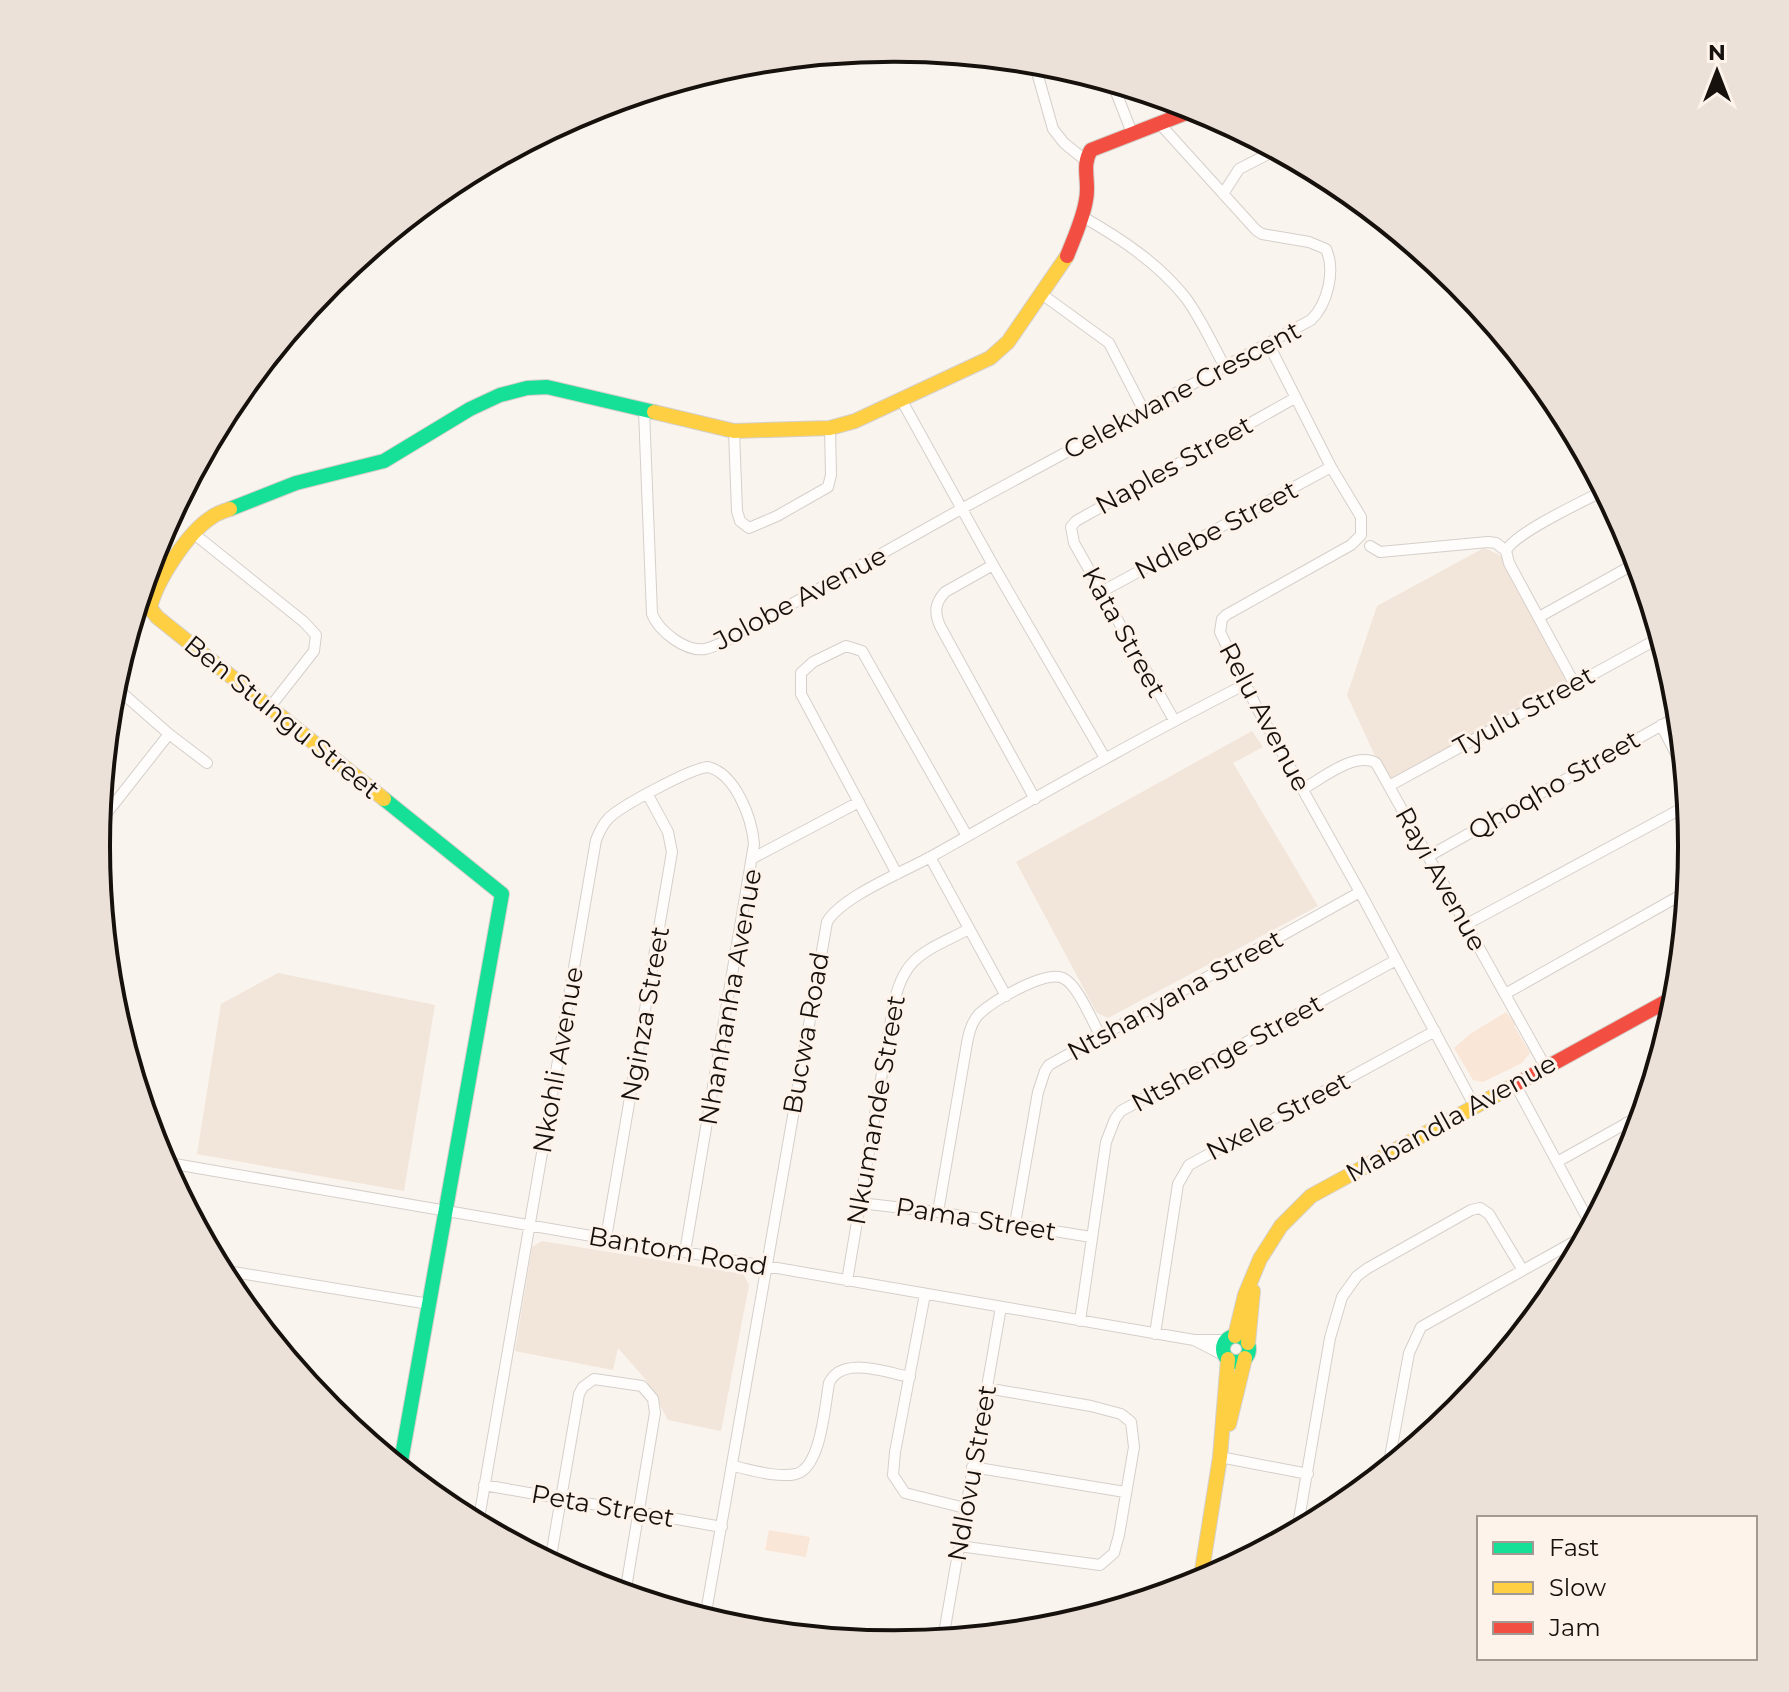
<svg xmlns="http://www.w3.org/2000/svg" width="1789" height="1692" font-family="Montserrat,sans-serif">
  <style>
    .built { fill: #f2e5da }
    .green { fill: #f9e6d7 }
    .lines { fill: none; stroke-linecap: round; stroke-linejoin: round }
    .street-casing { stroke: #d5cfca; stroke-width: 12 }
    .fast-casing { stroke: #d5cfca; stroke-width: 16 }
    .slow-casing { stroke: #d5cfca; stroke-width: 16 }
    .jam-casing { stroke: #d5cfca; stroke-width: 16 }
    .street { stroke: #fefdfc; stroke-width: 10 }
    .fast { stroke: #16e098; stroke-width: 14 }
    .slow { stroke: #ffcf43; stroke-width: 14 }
    .jam { stroke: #f24e42; stroke-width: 14 }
    .labels { text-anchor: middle; stroke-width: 6; stroke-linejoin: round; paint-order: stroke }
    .street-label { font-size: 26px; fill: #17110d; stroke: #fef3ea }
    .rim { fill: none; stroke: #17110d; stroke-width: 4 }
  </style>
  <rect width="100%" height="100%" fill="#faf4ee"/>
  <!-- built -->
  <path class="built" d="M1484,548L1498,554L1509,563L1574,683L1389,786L1347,695L1377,606Z
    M1252,731L1263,747L1233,763L1318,906L1108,1018L1097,1013L1016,862Z
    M278,973L435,1005L404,1191L197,1154L221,1004Z
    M542,1241L743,1274L749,1285L721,1431L668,1420L647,1381L618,1348L613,1370L515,1351L532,1247Z"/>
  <!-- green -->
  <path class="green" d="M1506,1012L1516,1024L1514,1026L1530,1053L1522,1063L1483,1082L1473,1080L1454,1048L1470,1034Z
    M769,1530L810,1537L806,1557L765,1550Z"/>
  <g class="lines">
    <!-- street casing -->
    <g class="street-casing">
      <path id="street" d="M1034,62L1053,129L1064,143L1085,160
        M1112,82L1132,133
        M1223,194L1239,169L1276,150
        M1083,217C1120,238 1158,263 1185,297C1201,318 1212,344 1225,367
        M1043,295L1109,343L1143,409
        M1268,343L1331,467L1361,517V535L1351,545L1226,615L1222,619L1220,632L1257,708L1360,892L1474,1105
        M902,401L993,565L1105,758
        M644,411L652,614C659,631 685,652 705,649C711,648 718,644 724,642L963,508L1311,320C1327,305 1336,271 1326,249L1309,242L1262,234L1256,230L1159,123
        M734,431L737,511L740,521L749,528L777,516L828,487L831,475L830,428
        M193,533L304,622L316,635L314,651L270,707
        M1370,546L1380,552L1488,542L1496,543L1506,551
        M993,565L945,592C935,603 934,612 940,626L1035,799
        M1101,592L1331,467
        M1539,617L1638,562
        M1574,683L1509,563L1506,551C1514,533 1584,501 1605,490
        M113,685L169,734L207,763
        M1174,720L1074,543L1071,527L1076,521L1295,398
        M1661,725L1685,771
        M1389,786L1661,637
        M1303,789C1321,779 1355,751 1376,763L1545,1066
        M99,823L169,734
        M1429,856L1680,715
        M930,857L1006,996
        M753,858L859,802
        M897,874L801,694V673L813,662L846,646L862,651L967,836
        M1467,924L1688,805
        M1505,994L1688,891
        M1515,1084L1592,1227
        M1626,1123L1635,1139
        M163,1162L1194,1340L1225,1356
        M1557,1162L1643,1114
        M860,1203L938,1212L1091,1237
        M938,1212L966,1049C968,1037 970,1024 979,1014C993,1001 1045,970 1063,978C1078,985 1092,1021 1100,1035
        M1015,1224L1038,1092L1045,1071L1049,1065L1360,892
        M606,1238L672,852L668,832L648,795
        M221,1270L429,1304
        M847,1281L893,1008C903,955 925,952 969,929
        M925,1294L895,1452L893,1475L905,1493L965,1508
        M1080,1321L1106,1142L1115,1119L1121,1111L1396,960
        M1155,1334L1178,1184L1189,1165L1435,1031
        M1196,1340H1227
        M1220,1457L1308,1474
        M733,1466C752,1470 776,1478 796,1474C821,1468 825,1405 829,1383C842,1355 887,1373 910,1377
        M972,1467L1125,1492
        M1388,1468L1409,1353L1421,1327L1588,1234
        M484,1485L722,1527
        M478,1524L596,840C599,833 602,825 608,819C620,806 692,768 708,767C736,774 752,819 754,844L685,1252
        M1297,1531L1330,1338L1342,1297L1357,1276L1368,1268L1471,1210L1480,1208L1489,1214L1522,1269
        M959,1546L1100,1565L1114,1553L1119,1535L1134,1447L1131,1422L1121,1414L1091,1406L986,1388
        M550,1562L579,1394L583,1387L594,1379L642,1386L653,1399L655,1413L625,1594
        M706,1614L826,1637
        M705,1618L827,922C842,896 906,871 934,855C1037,797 1139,738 1244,685
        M943,1639L1001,1307"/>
    </g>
    <!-- fast casing -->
    <g class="fast-casing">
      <path id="fast" d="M230,509L296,483L384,461L470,409L500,395L527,388L547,387L654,412
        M384,799L502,894L400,1467
        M1223 1349a13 13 0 1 1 26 0a13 13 0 1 1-26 0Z"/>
    </g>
    <!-- slow casing -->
    <g class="slow-casing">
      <path id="slow" d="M654,412L734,431L830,428L855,421L990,358L1008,342L1067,256
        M230,509C224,511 217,513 212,517C188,532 156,581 150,608L157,617L384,799
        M1235,1336L1245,1295L1260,1259L1281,1226L1311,1196L1518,1083
        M1248,1343L1253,1291
        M1229,1424L1245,1358
        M1200,1583L1220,1457L1228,1359"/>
    </g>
    <!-- jam casing -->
    <g class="jam-casing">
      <path id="jam" d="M1067,256C1074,238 1083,219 1086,200C1090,182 1081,166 1091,150L1199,108
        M1518,1083L1678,995"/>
    </g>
    <!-- street -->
    <use href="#street" class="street"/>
    <!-- fast -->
    <use href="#fast" class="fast"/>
    <!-- slow -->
    <use href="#slow" class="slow"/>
    <!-- jam -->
    <use href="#jam" class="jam"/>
  </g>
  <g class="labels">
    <!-- street labels -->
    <g class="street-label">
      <text transform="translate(1182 390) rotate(-28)" y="9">Celekwane Crescent</text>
      <text transform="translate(1174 465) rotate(-29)" y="9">Naples Street</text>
      <text transform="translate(1216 530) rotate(-28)" y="9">Ndlebe Street</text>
      <text transform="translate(800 598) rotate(-28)" y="9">Jolobe Avenue</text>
      <text transform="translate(1124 632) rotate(61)" y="9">Kata Street</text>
      <text transform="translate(1524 711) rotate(-29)" y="9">Tyulu Street</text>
      <text transform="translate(282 717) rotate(39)" y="9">Ben Stungu Street</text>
      <text transform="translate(1265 717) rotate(62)" y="9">Relu Avenue</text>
      <text transform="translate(1554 785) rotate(-30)" y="9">Qhoqho Street</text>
      <text transform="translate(1441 879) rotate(61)" y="9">Rayi Avenue</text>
      <text transform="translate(1175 995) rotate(-29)" y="9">Ntshanyana Street</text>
      <text transform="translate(730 997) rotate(-80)" y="9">Nhanhanha Avenue</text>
      <text transform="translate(645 1014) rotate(-80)" y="9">Nginza Street</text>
      <text transform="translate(806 1033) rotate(-80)" y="9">Bucwa Road</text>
      <text transform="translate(1227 1053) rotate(-29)" y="9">Ntshenge Street</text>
      <text transform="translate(558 1060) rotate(-80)" y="9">Nkohli Avenue</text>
      <text transform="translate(876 1110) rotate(-80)" y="9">Nkumande Street</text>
      <text transform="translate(1278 1116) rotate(-28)" y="9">Nxele Street</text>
      <text transform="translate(1451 1118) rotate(-29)" y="9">Mabandla Avenue</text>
      <text transform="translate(976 1219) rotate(9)" y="9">Pama Street</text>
      <text transform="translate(678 1251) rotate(10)" y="9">Bantom Road</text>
      <text transform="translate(972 1473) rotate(-80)" y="9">Ndlovu Street</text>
      <text transform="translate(603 1506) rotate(10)" y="9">Peta Street</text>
    </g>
  </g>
  <!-- crop -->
  <path d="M0 0H1789V1692H0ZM110 846a784 784 0 1 1 1568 0a784 784 0 1 1-1568 0Z" fill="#ece1d8" fill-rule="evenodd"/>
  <path class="rim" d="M110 846a784 784 0 1 1 1568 0a784 784 0 1 1-1568 0Z"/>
  <!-- legend -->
  <rect x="1477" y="1516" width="280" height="144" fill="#fef3ea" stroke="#a29992" stroke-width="2"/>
  <rect x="1493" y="1542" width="40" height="12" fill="#16e098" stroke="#a29992" stroke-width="2"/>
  <text x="1549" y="1556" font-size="24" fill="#17110d">Fast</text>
  <rect x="1493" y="1582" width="40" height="12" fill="#ffcf43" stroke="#a29992" stroke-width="2"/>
  <text x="1549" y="1596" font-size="24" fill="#17110d">Slow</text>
  <rect x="1493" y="1622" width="40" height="12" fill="#f24e42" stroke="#a29992" stroke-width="2"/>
  <text x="1549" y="1636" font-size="24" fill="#17110d">Jam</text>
  <!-- north arrow -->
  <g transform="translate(1717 72)" stroke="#fef3ea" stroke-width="6" paint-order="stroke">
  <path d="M0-6L14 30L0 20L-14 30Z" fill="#17110d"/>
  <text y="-12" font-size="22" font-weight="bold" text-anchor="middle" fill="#17110d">N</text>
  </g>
</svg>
